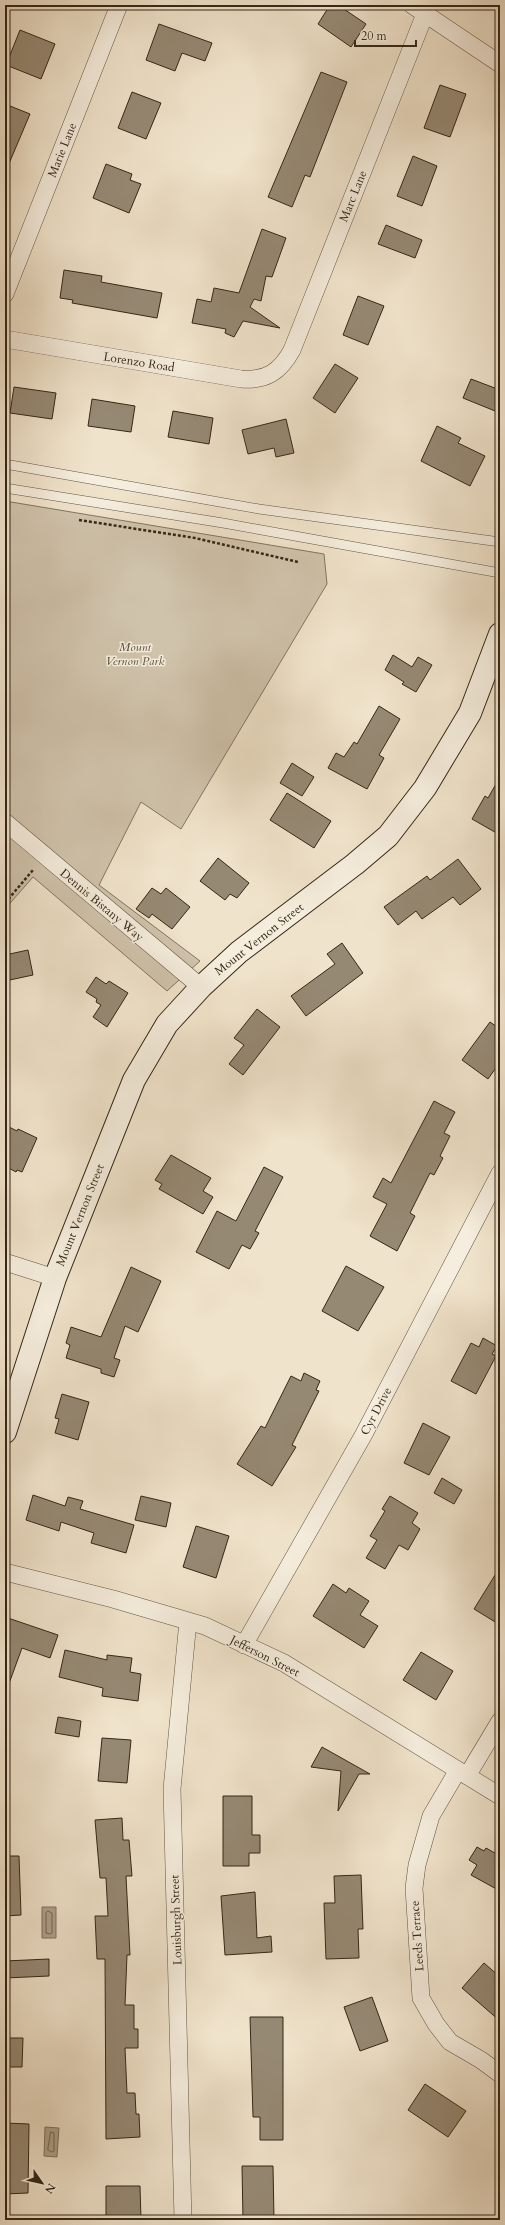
<svg xmlns="http://www.w3.org/2000/svg" width="505" height="2225" font-family="Cardo,serif">
  <style>
    .green { fill: #d0c3ac; stroke: #827561 }
    .water { fill: #b0a38d; stroke: #7e715d }
    .lines { fill: none; stroke-linecap: round; stroke-linejoin: round }
    .shore { stroke: #726552; stroke-width: 1 }
    .building { fill: #968974; stroke: #342716 }
    .service-casing { stroke: #635643; stroke-width: 10 }
    .minor-casing { stroke: #635643; stroke-width: 18 }
    .secondary-casing { stroke: #342716; stroke-width: 24 }
    .path { stroke: #342716; stroke-width: 2.5; stroke-dasharray: 3 2; stroke-linecap: butt }
    .service { stroke: #f5eddd; stroke-width: 9 }
    .minor { stroke: #f5eddd; stroke-width: 17 }
    .secondary { stroke: #f5eddd; stroke-width: 22 }
    .labels { text-anchor: middle; stroke-width: 3; stroke-linejoin: round; paint-order: stroke }
    .street-label { font-size: 12px; fill: #342716; stroke: #f5eddd }
    .park-label { font-size: 12px; font-style: italic; fill: #5b4e3c; stroke: #f5eddd }
  </style>
  <rect width="100%" height="100%" fill="#f0e3cb"/>
  <filter id="stains"><feTurbulence type="fractalNoise" baseFrequency=".005" numOctaves="4"/><feColorMatrix values="0 0 0 0 .2 0 0 0 0 .09 0 0 0 0 .02 0 0 0 .5 -.17"/></filter>
  <radialGradient id="worn" r=".72"><stop offset=".6" stop-color="#630" stop-opacity="0"/><stop offset="1" stop-color="#630" stop-opacity=".3"/></radialGradient>
  <!-- green -->
  <path class="green" d="M5,501L324,554L327,584L181,829L141,802L99,885L200,961L167,991L33,877L5,909Z"/>
  <!-- water -->
  <path class="water" d="M42,1907H56V1938H42Z
    M45,2127L59,2128L57,2157L44,2156Z"/>
  <g class="lines">
    <!-- shore -->
    <path class="shore" d="M48,1911L52,1913V1933L50,1934L46,1933V1913Z
      M51,2132L54,2133V2151L52,2152L48,2150Z"/>
  </g>
  <!-- building -->
  <path class="building" d="M330,5H338L366,24L351,47L318,24Z
    M159,24L212,43L205,61L182,53L175,71L146,60Z
    M20,30L55,44L41,79L6,65Z
    M321,72L347,82L310,177L305,175L292,207L268,197Z
    M440,85L466,94L450,137L424,128Z
    M132,92L161,103L146,139L118,128Z
    M5,104L30,114L5,173Z
    M413,156L437,166L422,206L397,196Z
    M106,164L132,174L130,180L141,184L129,213L93,198Z
    M386,225L422,240L415,258L378,244Z
    M262,229L286,238L272,277L266,276L261,301L254,299L250,307L280,328L243,321L234,337L225,333L226,329L192,323L197,299L211,302L214,288L239,293Z
    M64,270L102,276L101,282L162,293L157,318L72,303L73,300L60,298Z
    M358,296L384,306L368,345L343,335Z
    M335,364L358,378L335,413L313,398Z
    M471,379L500,390V413L463,398Z
    M14,387L56,393L52,419L10,413Z
    M92,399L135,406L131,432L88,426Z
    M173,411L213,418L209,444L168,437Z
    M286,419L294,453L276,457L274,448L248,454L242,430Z
    M437,426L461,438L458,443L485,456L470,486L421,461Z
    M393,655L412,667L418,657L432,665L416,692L402,684L404,682L385,670Z
    M379,706L400,719L379,755L384,758L367,789L328,768L336,753L344,757L354,742L357,744Z
    M292,763L314,777L302,796L280,783Z
    M500,777V835L472,819L485,796L488,798Z
    M287,793L331,821L314,848L270,820Z
    M218,858L249,883L237,898L230,894L225,900L200,881Z
    M458,859L481,889L460,905L453,897L422,919L416,911L398,925L384,907L427,876L430,880Z
    M152,888L161,894L166,888L190,907L172,929L152,914L149,918L136,909Z
    M342,943L363,973L306,1016L291,996L335,964L327,954Z
    M28,950L33,975L5,981V955Z
    M96,977L106,984L109,981L128,993L107,1027L93,1017L101,1005L96,1002L97,999L86,992Z
    M257,1009L280,1027L243,1075L229,1064L244,1045L234,1038Z
    M490,1022L500,1029V1062L488,1079L462,1060Z
    M434,1101L455,1112L444,1133L450,1136L440,1156L443,1158L434,1175L430,1173L410,1213L415,1216L397,1251L370,1236L387,1204L373,1197L383,1178L391,1183Z
    M5,1125L17,1131L18,1129L37,1138L22,1172L17,1170L16,1172L5,1166Z
    M171,1155L211,1178L203,1191L213,1197L203,1214L159,1189L162,1184L155,1180Z
    M264,1167L283,1177L255,1231L259,1233L250,1249L242,1245L229,1269L196,1252L217,1211L236,1221Z
    M346,1266L384,1287L358,1331L322,1311Z
    M131,1267L161,1281L138,1332L125,1326L114,1358L120,1360L114,1377L101,1373V1369L66,1358L70,1345L66,1343L71,1327L101,1337Z
    M483,1338L497,1346L492,1354L496,1356L476,1394L451,1381L471,1343L479,1347Z
    M304,1373L320,1381L316,1390L319,1391L292,1445L296,1447L272,1486L237,1464L261,1426L265,1428L291,1376L301,1381Z
    M62,1394L89,1402L78,1440L55,1433L59,1419L55,1418Z
    M423,1423L450,1437L429,1475L404,1463Z
    M442,1478L462,1490L454,1504L434,1493Z
    M33,1495L65,1506L68,1497L83,1501L80,1509L134,1525L126,1553L91,1543L94,1533L61,1522L59,1531L26,1520Z
    M141,1496L171,1503L166,1527L135,1520Z
    M390,1496L418,1513L412,1523L420,1529L408,1550L399,1545L385,1569L366,1558L377,1540L370,1536L385,1511L382,1509Z
    M196,1526L229,1536L216,1578L183,1567Z
    M500,1567V1625L474,1609Z
    M333,1584L346,1593L349,1588L369,1601L360,1615L378,1626L364,1648L313,1616Z
    M5,1617L58,1635L50,1658L22,1648L7,1689H5Z
    M65,1650L107,1660V1655L132,1658L130,1672L141,1674L138,1701L102,1696L103,1688L59,1677Z
    M421,1652L453,1671L436,1700L403,1680Z
    M58,1717L81,1721L79,1737L55,1733Z
    M102,1738L131,1740L127,1783L98,1781Z
    M322,1747L370,1774H359L338,1811L341,1771L311,1767Z
    M223,1796H252V1835H260V1853H249V1866H223Z
    M122,1818L123,1840H129L132,1876H126L130,1955H127L125,2005H134V2029H138V2048H125L127,2093H135L136,2114H139L140,2137L106,2139L105,1959H97L95,1916H108L106,1878H100L95,1820Z
    M477,1847L484,1851L486,1848L500,1856V1891L471,1875L477,1865L469,1860Z
    M5,1856H19L21,1915L5,1916Z
    M361,1875L363,1929H358L359,1958L326,1959L324,1903H335L334,1876Z
    M255,1892L257,1938L271,1936L272,1952L225,1955L221,1896Z
    M49,1959V1976L5,1978V1961Z
    M484,1963L500,1977V2021L462,1988Z
    M372,1997L388,2041L360,2051L344,2007Z
    M250,2017H283V2140H260V2117H253Z
    M5,2038H23L22,2067H5Z
    M425,2084L466,2111L448,2137L408,2110Z
    M5,2123L29,2124L28,2193L5,2194Z
    M242,2166H273L274,2220H243Z
    M106,2186H140L141,2220H106Z"/>
  <g class="lines">
    <!-- service casing -->
    <g class="service-casing">
      <path id="service" d="M5,464L259,509L500,542
        M5,488L223,523L500,573"/>
    </g>
    <!-- minor casing -->
    <g class="minor-casing">
      <path id="minor" d="M412,5L500,64
        M5,294L119,5
        M5,339L241,379C266,381 280,372 292,350L425,14
        M5,822L201,987
        M5,1262L55,1278
        M5,1572L113,1599L205,1626L284,1663L500,1796
        M244,1645L364,1434L500,1173
        M458,1770L431,1816L417,1865L414,1888L421,1998L436,2024L450,2042L481,2060L500,2074
        M467,1776L500,1721
        M183,2220L172,1789L188,1621"/>
    </g>
    <!-- secondary casing -->
    <g class="secondary-casing">
      <path id="secondary" d="M5,1432L55,1278L134,1080L167,1024L201,987L239,952L355,864L388,836L425,788L470,713L500,634"/>
    </g>
    <!-- path -->
    <path class="path" d="M79,520L195,538L298,562
      M5,903L33,870"/>
    <!-- service -->
    <use href="#service" class="service"/>
    <!-- minor -->
    <use href="#minor" class="minor"/>
    <!-- secondary -->
    <use href="#secondary" class="secondary"/>
  </g>
  <g class="labels">
    <!-- street labels -->
    <g class="street-label">
      <text transform="translate(62 150) rotate(-68)" y="4">Marie Lane</text>
      <text transform="translate(353 196) rotate(-68)" y="4">Marc Lane</text>
      <text transform="translate(139 362) rotate(9)" y="4">Lorenzo Road</text>
      <text transform="translate(102 905) rotate(40)" y="4">Dennis Bistany Way</text>
      <text transform="translate(259 939) rotate(-38)" y="4">Mount Vernon Street</text>
      <text transform="translate(80 1215) rotate(-68)" y="4">Mount Vernon Street</text>
      <text transform="translate(376 1411) rotate(-62)" y="4">Cyr Drive</text>
      <text transform="translate(265 1656) rotate(27)" y="4">Jefferson Street</text>
      <text transform="translate(176 1920) rotate(-92)" y="4">Louisburgh Street</text>
      <text transform="translate(417 1936) rotate(-94)" y="4">Leeds Terrace</text>
    </g>
    <!-- park labels -->
    <g class="park-label">
      <text x="135" y="651">Mount<tspan x="135" dy="14">Vernon Park</tspan></text>
    </g>
  </g>
  <!-- margin -->
  <rect width="505" height="2225" fill="none" stroke="#f0e3cb" stroke-width="20"/>
  <rect x="6" y="6" width="493" height="2213" fill="none" stroke="#342716" stroke-width="2"/>
  <rect x="10" y="10" width="485" height="2205" fill="none" stroke="#342716"/>
  <!-- north arrow -->
  <g transform="translate(42 2183) rotate(124)" stroke="#f5eddd" stroke-width="3" paint-order="stroke">
  <path d="M0-3L7 15L0 10L-7 15Z" fill="#342716"/>
  <text y="-6" font-size="11" font-weight="bold" text-anchor="middle" fill="#342716">N</text>
  </g>
  <!-- scale -->
  <path d="M355 40v6h61v-6" fill="none" stroke="#342716" stroke-width="2"/>
  <text x="361" y="40" font-size="12" fill="#342716" stroke="#f5eddd" stroke-width="3" paint-order="stroke">20 m</text>
  <rect width="100%" height="100%" filter="url(#stains)"/>
  <rect width="100%" height="100%" fill="url(#worn)"/>
</svg>
